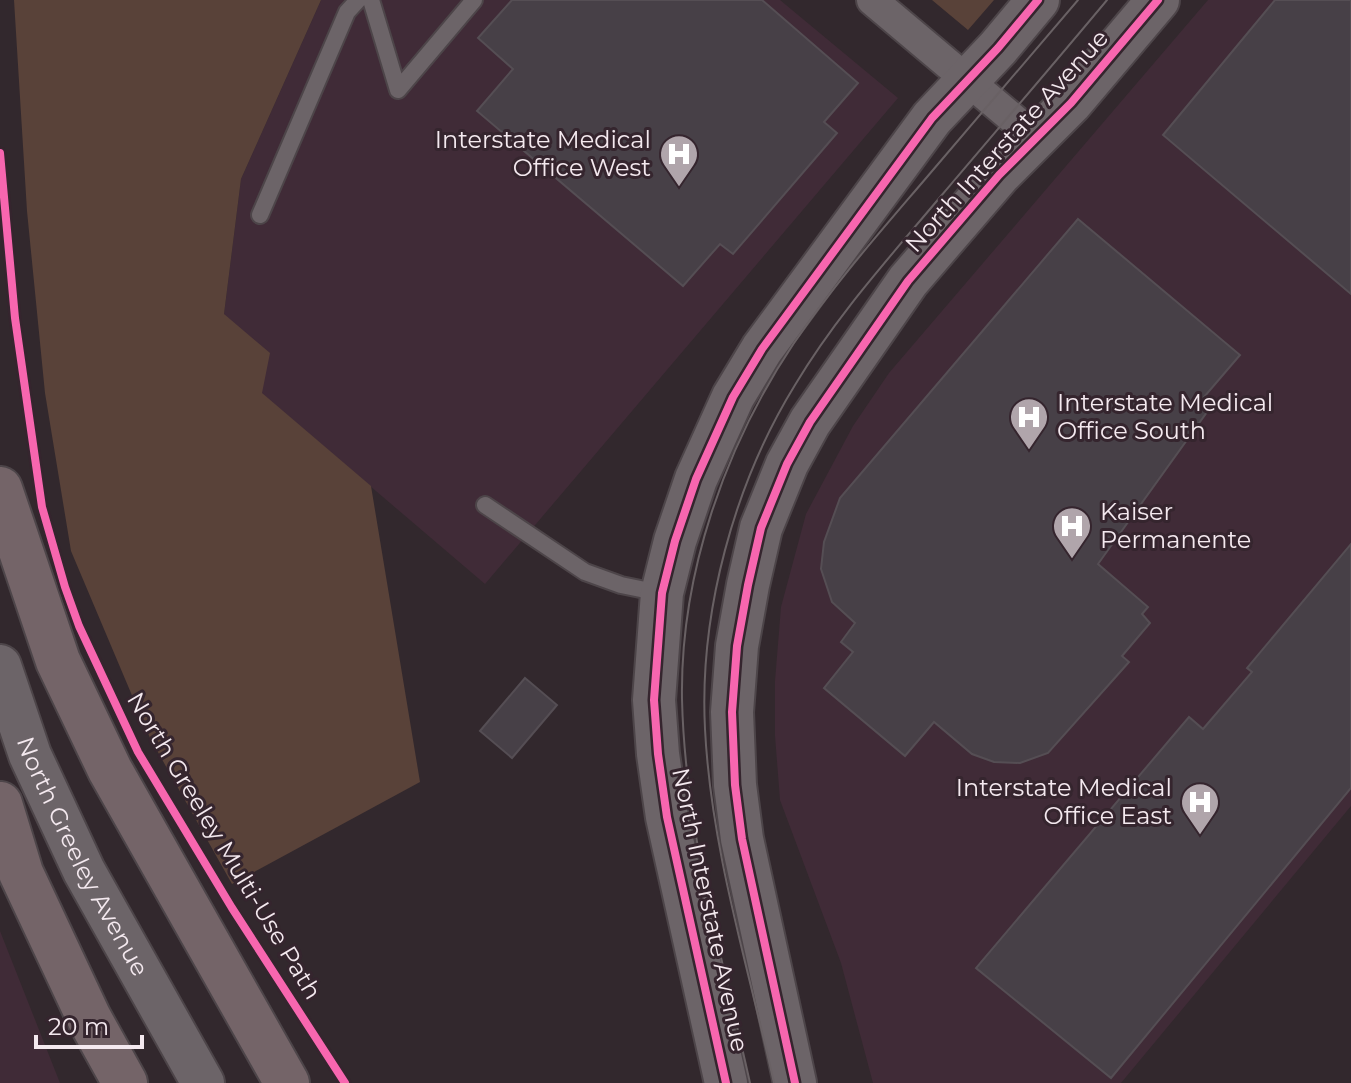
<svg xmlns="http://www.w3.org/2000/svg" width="1351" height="1083" font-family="Montserrat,sans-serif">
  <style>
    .built { fill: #402b37 }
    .green { fill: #594239 }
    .building { fill: #474047; stroke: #554e54; stroke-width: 2 }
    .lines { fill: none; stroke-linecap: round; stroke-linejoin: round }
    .lane-casing { stroke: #4d4549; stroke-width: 20 }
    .street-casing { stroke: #4d4549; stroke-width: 34 }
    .secondary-casing { stroke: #4d4549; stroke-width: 46 }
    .highway-casing { stroke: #4d4549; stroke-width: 48 }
    .lane { stroke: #6c6468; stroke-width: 16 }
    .street { stroke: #6c6468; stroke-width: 30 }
    .secondary { stroke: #6c6468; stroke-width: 42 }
    .highway { stroke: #746468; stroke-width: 44 }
    .tram { stroke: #696164; stroke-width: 2 }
    .cycleway-casing { stroke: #35252e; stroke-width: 13 }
    .cycleway { stroke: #f766af; stroke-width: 8 }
    .labels { text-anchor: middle; stroke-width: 6; stroke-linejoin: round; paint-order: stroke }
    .poi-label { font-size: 24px; fill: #f4e9ef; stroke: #35252e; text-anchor: end }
    .street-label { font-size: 24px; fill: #f4e9ef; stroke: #35252e }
  </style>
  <rect width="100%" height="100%" fill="#32282d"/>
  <!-- built -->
  <path class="built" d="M321,0H780L898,98L485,584L261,393L224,314L241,179Z
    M1208,0H1351V806L1121,1083H873L841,963L780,800L775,736V681L781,607L806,514L853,426L889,373Z
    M0,931L60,1083H0Z"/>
  <!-- green -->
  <path class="green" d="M14,0H321L241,179L224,314L270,353L262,393L371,486L420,782L232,884L150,738L71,551L45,393L27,211Z
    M932,0H994L968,30Z"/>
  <!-- building -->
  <path class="building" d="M512,0H762L858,83L824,122L837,133L733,254L720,244L683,286L477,111L513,69L478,38Z
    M1275,0H1351V294L1163,135Z
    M1078,219L1240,355L1204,397L1212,405L1098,564L1148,607L1142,614L1150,623L1122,656L1129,662L1048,753L1020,763L994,762L972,754L934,722L905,756L824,688L853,652L841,642L855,623L832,602L821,569L824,542L840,498Z
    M1351,544V788L1111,1078L976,968L1189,717L1203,729L1252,672L1247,668Z
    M525,678L557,705L512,758L480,731Z"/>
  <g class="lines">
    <!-- lane casing -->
    <g class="lane-casing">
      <path id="lane" d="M371,0L398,90
        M398,90L474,0
        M260,215L347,12L358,0
        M485,505L585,572L621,585L660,593"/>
    </g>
    <!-- street casing -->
    <g class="street-casing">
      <path id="street" d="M872,0L1036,138"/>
    </g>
    <!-- secondary casing -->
    <g class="secondary-casing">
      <g id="secondary">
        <path id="s1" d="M0,666L30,755L84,871L203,1083"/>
        <path d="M726,1083L667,817L658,754L654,700L662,593L675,541L696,479L733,397L762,349L932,118L998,48L1038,0"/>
        <path d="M795,1083L742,839L735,785L732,712L737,646L748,585L761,528L787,464L810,422L908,281L999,175L1071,103L1158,0"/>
      </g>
    </g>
    <!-- highway casing -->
    <g class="highway-casing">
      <path id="highway" d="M0,489L58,661L110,770L287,1083
        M0,804L21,873L89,1018L125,1083"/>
    </g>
    <!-- lane -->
    <use href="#lane" class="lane"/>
    <!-- street -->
    <use href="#street" class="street"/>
    <!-- secondary -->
    <use href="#secondary" class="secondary"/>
    <!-- highway -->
    <use href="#highway" class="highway"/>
    <!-- tram -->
    <path class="tram" d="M750,1083C722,956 685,830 682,699C680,575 725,446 794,343C834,284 881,231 927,177C978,118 1028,59 1078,0
      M774,1083C748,966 711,849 705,729C699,613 734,484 795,385C836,316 890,257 941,196C996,131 1052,66 1107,0"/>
    <!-- cycleway casing -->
    <g class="cycleway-casing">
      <path id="cycleway" d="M0,153L15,318L42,507L65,587L79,626L138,752L232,908L345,1083
        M726,1083L667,817L658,754L654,700L662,593L675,541L696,479L733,397L762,349L932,118L998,48L1038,0
        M795,1083L742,839L735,785L732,712L737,646L748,585L761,528L787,464L810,422L908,281L999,175L1071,103L1158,0"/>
    </g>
    <!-- cycleway -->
    <use href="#cycleway" class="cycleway"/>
  </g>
  <!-- icons -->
  <defs>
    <g id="hospital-pin" transform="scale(2)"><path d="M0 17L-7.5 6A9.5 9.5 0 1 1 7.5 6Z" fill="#b0a5ab" stroke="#35252e"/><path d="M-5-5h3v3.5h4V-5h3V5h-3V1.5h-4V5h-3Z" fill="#fff"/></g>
  </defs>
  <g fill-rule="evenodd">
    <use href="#hospital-pin" x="679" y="154"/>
    <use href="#hospital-pin" x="1029" y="417"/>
    <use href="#hospital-pin" x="1072" y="526"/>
    <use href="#hospital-pin" x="1200" y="802"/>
  </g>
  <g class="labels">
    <!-- poi labels -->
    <g class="poi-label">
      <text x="651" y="148">Interstate Medical<tspan x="651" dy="28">Office West</tspan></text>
      <text x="1057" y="411" text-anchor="start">Interstate Medical<tspan x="1057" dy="28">Office South</tspan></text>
      <text x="1100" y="520" text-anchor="start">Kaiser<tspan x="1100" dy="28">Permanente</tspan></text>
      <text x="1172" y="796">Interstate Medical<tspan x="1172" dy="28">Office East</tspan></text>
    </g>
    <!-- street labels -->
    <g class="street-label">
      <text transform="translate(1007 141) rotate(-48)" y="8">North Interstate Avenue</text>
      <text transform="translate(224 846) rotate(59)" y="8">North Greeley Multi-Use Path</text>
      <text dy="8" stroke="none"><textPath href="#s1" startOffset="208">North Greeley Avenue</textPath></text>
      <text transform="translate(710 910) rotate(78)" y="8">North Interstate Avenue</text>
    </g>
  </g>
  <!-- scale -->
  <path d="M36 1035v12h106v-12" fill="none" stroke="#f4e9ef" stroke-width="4"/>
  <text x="48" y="1035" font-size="24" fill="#f4e9ef" stroke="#35252e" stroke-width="6" paint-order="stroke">20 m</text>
</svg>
